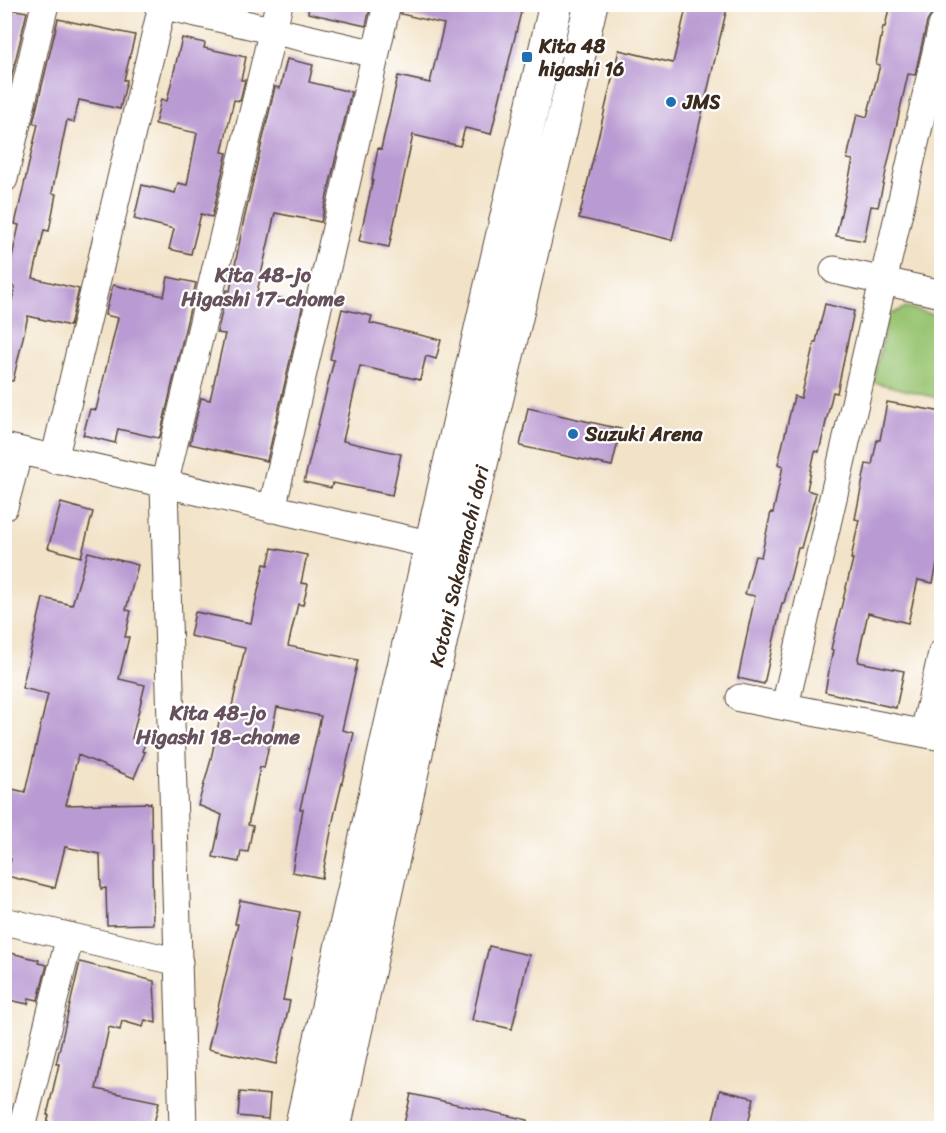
<svg xmlns="http://www.w3.org/2000/svg" width="946" height="1133" font-family="Sriracha,sans-serif">
  <style>
    .green { fill: #99c572; stroke: #6a7848; stroke-width: 1.5 }
    .building { fill: #b99ad2 }
    .lines { fill: none; stroke-linecap: round; stroke-linejoin: round }
    .minor-casing { stroke: #564638; stroke-width: 29 }
    .tertiary-casing { stroke: #564638; stroke-width: 35 }
    .minor { stroke: #fff; stroke-width: 27 }
    .tertiary { stroke: #fff; stroke-width: 33 }
    .poi-dot { fill: #1f6fb2; stroke: #fff; stroke-width: 2 }
    .labels { text-anchor: middle; stroke-width: 4.5; stroke-linejoin: round; paint-order: stroke }
    .poi-label { font-size: 20px; font-weight: bold; fill: #3b2a1e; stroke: #fff; text-anchor: start }
    .street-label { font-size: 20px; fill: #3b2a1e; stroke: #fff }
    .neighbourhood-label { font-size: 21px; font-weight: bold; fill: #67515d; stroke: #fff }
  </style>
  <rect width="100%" height="100%" fill="#fff"/>
  <filter id="ink" filterUnits="userSpaceOnUse"><feTurbulence type="fractalNoise" baseFrequency=".0167" numOctaves="2"/><feDisplacementMap in="SourceGraphic" scale="12" xChannelSelector="R" yChannelSelector="G"/><feConvolveMatrix kernelMatrix="1 2 1 2 8 2 1 2 1" color-interpolation-filters="sRGB"/></filter>
  <filter id="wash" filterUnits="userSpaceOnUse"><feTurbulence type="fractalNoise" baseFrequency=".008" numOctaves="4" result="noise"/><feDisplacementMap in="SourceGraphic" scale="24" xChannelSelector="R" yChannelSelector="G"/><feGaussianBlur stdDeviation="1.35" result="paint"/><feColorMatrix in="noise" values="0 0 0 0 0 0 0 0 0 0 0 0 0 0 0 0 0 1.4 0 .05"/><feComposite in="paint" operator="in"/></filter>
  <g filter="url(#wash)">
    <rect width="100%" height="100%" fill="#f2e3c8"/>
    <!-- green -->
    <path class="green" d="M906,307L941,317V399L873,382L888,316Z"/>
    <g id="blocks">
      <!-- building -->
      <path class="building" d="M309,4H371L366,26L308,13Z
        M402,4H523L491,134L465,128L460,146L413,135L389,247L359,241L373,180H372L378,148L381,149L398,76L430,83L444,24L401,14Z
        M687,4H728L672,240L579,218L619,50L673,63Z
        M890,4H942V11L931,15L927,22L915,75L908,74L878,207L871,206L864,241L836,236L853,160L847,159L857,114L867,117L880,65L876,64L883,27H885Z
        M4,8L27,12L4,108Z
        M58,19L135,35L124,80H127L120,109L79,100L74,122L67,120L52,193L56,194L49,231L44,230L33,278L79,289L70,326L28,316L13,381L4,380V333L15,287L6,285L19,225L15,224L38,124L33,123Z
        M182,38L205,43L204,48L246,57L241,80H245L240,101L234,100L222,152L227,153L212,217L201,214L191,254L169,249L174,229L134,219L142,185L175,193L178,183L187,185L197,133L155,124L161,99L167,101Z
        M287,59L313,65L309,82L351,92L321,222L275,213L268,244L257,292L303,304L267,461L190,444L201,398L210,400L225,334L217,333L227,290L230,291L243,224L275,87L280,88Z
        M168,277L196,283L160,436L158,438L118,429L115,443L83,435L90,409L96,410L118,318L105,315L113,285L164,296Z
        M825,304L854,311L837,393L833,392L819,452L815,451L807,490L816,493L801,548H798L784,603H782L764,684L738,678L755,596L745,594L755,556L761,557L771,512L773,513L783,466L778,464L794,396L801,398L814,342H816Z
        M342,309L372,316L370,323L441,340L436,359L426,356L420,380L360,366L343,441L401,454L392,495L333,483L331,488L304,482L334,360L330,359Z
        M887,402L942,412V540L933,583L918,580L908,623L868,613L858,658L859,662L904,671L896,708L825,692L833,650L831,649L853,559H851L859,520L855,519L866,464L872,465L877,440H880Z
        M528,408L621,429L612,466L520,446Z
        M61,503L93,512L81,557L48,548Z
        M272,548L307,555L301,583L308,584L303,605L298,604L288,646L358,660L342,730L354,733L334,816L322,878L292,872L303,809H300L321,716L277,707L264,768L260,767L248,825L253,826L248,852L241,851L239,862L213,857L222,815L198,805L210,763L221,713L230,715L245,648L190,636L195,612L251,623L264,564L268,565Z
        M88,552L138,565L126,610L131,611L125,637H129L119,679L145,685L132,738L145,744L142,751L145,752L134,778L78,755L66,805L151,803L153,924L107,925L106,888L101,889L100,854L65,847L55,888L7,876L11,859L4,857V787L25,792L48,694L22,688L43,598L72,605Z
        M240,900L300,912L283,1000L290,1001L276,1064L208,1049L238,924H235Z
        M489,946L529,955L512,1029L472,1020Z
        M11,953L39,960L38,963L47,965L38,1000L29,998L28,1004L4,999V981Z
        M80,962L154,981L156,1023L145,1020L143,1027L122,1021L120,1030L109,1027L96,1089L159,1102L153,1128H108L76,1121L74,1128H46L49,1115H47L59,1064H56Z
        M720,1090L754,1098L747,1128H711Z
        M240,1092L270,1095L268,1119L238,1116Z
        M411,1094L528,1120L527,1128H403Z"/>
    </g>
  </g>
  <g filter="url(#ink)">
    <use href="#blocks" fill-opacity="0" stroke="#564638" stroke-width="1.5"/>
    <g class="lines">
      <!-- minor casing -->
      <g class="minor-casing">
        <path id="minor" d="M157,4L376,54
          M4,179L45,4
          M834,270L942,294
          M4,447L450,549
          M54,460L162,6
          M4,507L19,451
          M272,509L387,4
          M740,698L942,737
          M785,706L942,26
          M924,733L942,653
          M4,921L179,962
          M22,1128L70,936
          M183,1128L164,485L279,4"/>
      </g>
      <!-- tertiary casing -->
      <g class="tertiary-casing">
        <path id="tertiary" d="M301,1128L431,545L556,4
          M334,1128L460,552L591,4"/>
      </g>
      <!-- minor -->
      <use href="#minor" class="minor"/>
      <!-- tertiary -->
      <use href="#tertiary" class="tertiary"/>
    </g>
  </g>
  <!-- markers -->
  <g class="poi-dot">
    <rect x="521" y="51" width="12" height="12" rx="3"/>
    <circle cx="671" cy="102" r="6"/>
    <circle cx="573" cy="434" r="6"/>
  </g>
  <g class="labels">
    <!-- poi labels -->
    <g class="poi-label">
      <text x="539" y="53">Kita 48<tspan x="539" dy="23">higashi 16</tspan></text>
      <text x="683" y="109">JMS</text>
      <text x="585" y="441">Suzuki Arena</text>
    </g>
    <!-- street labels -->
    <g class="street-label">
      <text transform="translate(459 566) rotate(-77)" y="7">Kotoni Sakaemachi dori</text>
    </g>
    <!-- neighbourhood labels -->
    <g class="neighbourhood-label">
      <text x="263" y="282">Kita 48-jo<tspan x="263" dy="24">Higashi 17-chome</tspan></text>
      <text x="218" y="720">Kita 48-jo<tspan x="218" dy="24">Higashi 18-chome</tspan></text>
    </g>
  </g>
  <!-- margin -->
  <rect width="946" height="1133" fill="none" stroke="#fff" stroke-width="24"/>
</svg>
